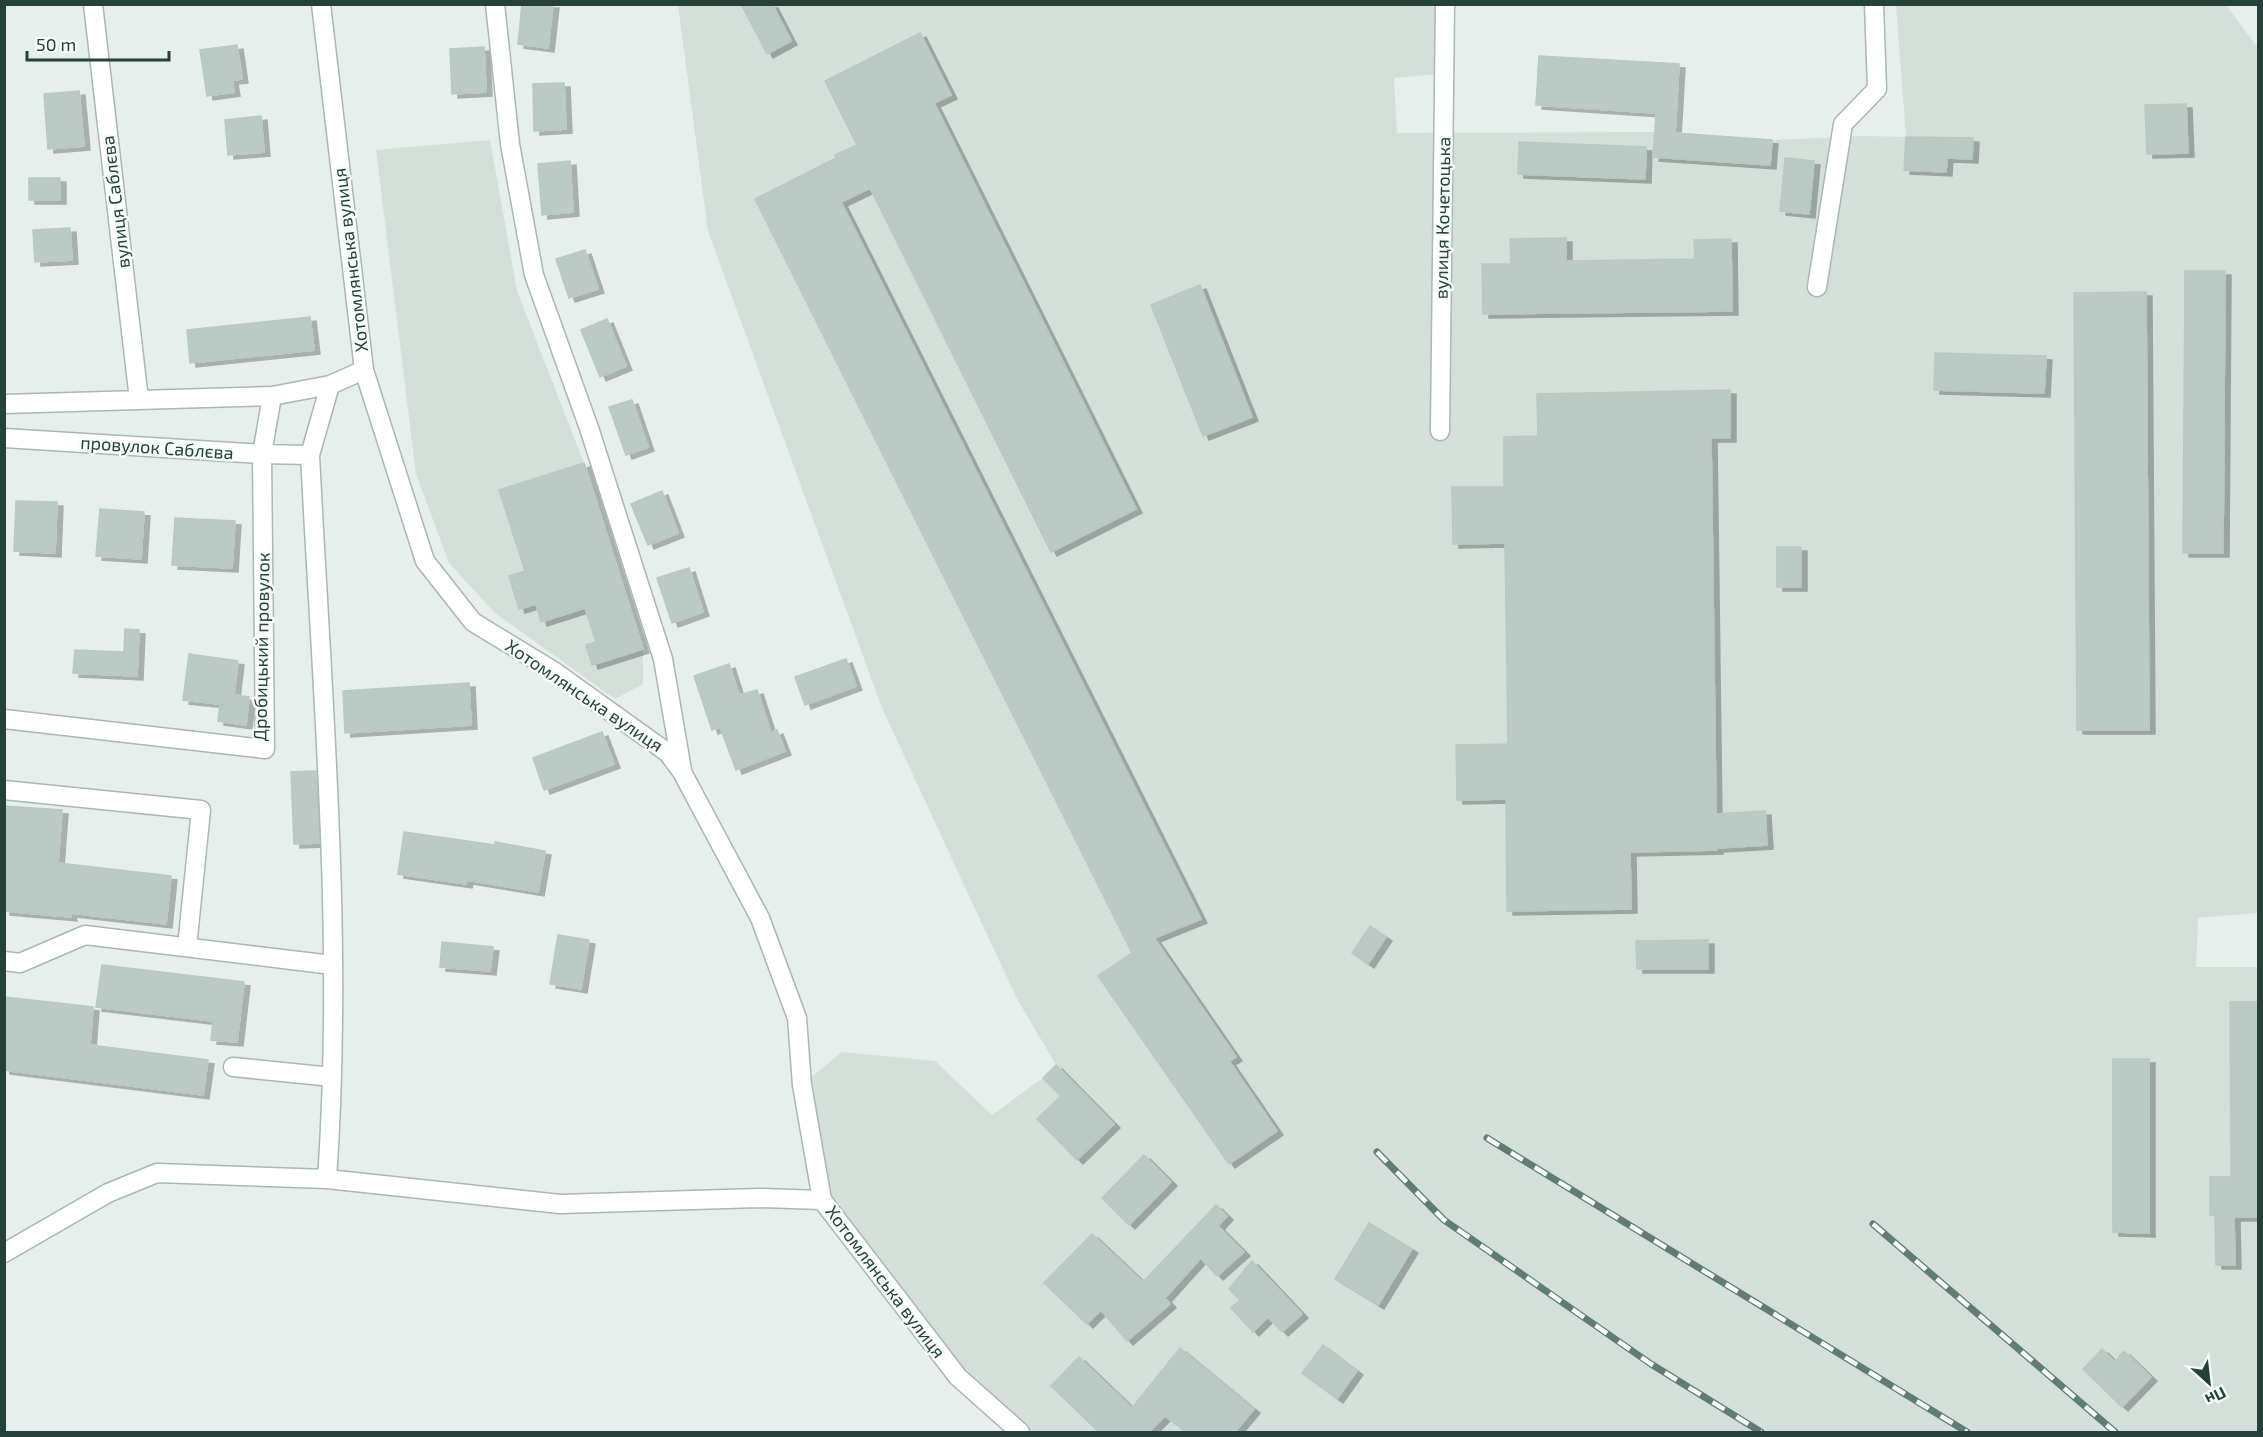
<svg xmlns="http://www.w3.org/2000/svg" width="2263" height="1437" font-family="'Exo 2',sans-serif">
  <style>
    .built { fill: #d4dfda }
    .building { fill: #bbcac4; stroke: #b8c9c2; stroke-width: 1.5; filter: url(#shadow) }
    .lines { fill: none; stroke-linecap: round; stroke-linejoin: round }
    .minor-casing { stroke: #a8b8b2; stroke-width: 21 }
    .minor { stroke: #fff; stroke-width: 18 }
    .rail-casing { stroke: #5f7d75; stroke-width: 7 }
    .rail { stroke: #f7fbf9; stroke-width: 4.5; stroke-dasharray: 14; stroke-linecap: butt }
    .labels { text-anchor: middle; stroke-width: 5; stroke-linejoin: round; paint-order: stroke }
    .street-label { font-size: 18px; fill: #24423a; stroke: #f7fbf9 }
  </style>
  <defs>
    <filter id="shadow"><feDropShadow dx="6" dy="4" stdDeviation="0" flood-color="#0004"/></filter>
  </defs>
  <rect width="100%" height="100%" fill="#e6efeb"/>
  <!-- built -->
  <path class="built" d="M678,5H1435L1437,74L1394,78L1397,133L1655,132L1772,140L1865,136L1906,137L1896,5H2226L2258,48V913L2198,918L2196,967H2258V1432H1020L958,1377L822,1200L802,1085L842,1052L935,1061L992,1115L1043,1078L1056,1065L1016,997L882,708L708,231Z
    M490,140L517,291L584,463L643,649V684L615,699L495,613L449,563L416,474L376,150Z"/>
  <!-- building -->
  <path class="building" d="M522,4H553L548,48L518,44Z
    M741,4H772L791,41L767,54Z
    M920,33L951,95L934,103L1136,509L1051,552L870,188L841,202L1201,919L1154,938L1236,1057L1229,1061L1277,1131L1229,1164L1098,976L1132,953L755,199L836,158L835,155L857,145L825,81Z
    M237,45L242,79L232,80L234,92L207,96L200,50Z
    M484,47L486,92L452,94L450,49Z
    M1539,56L1679,64L1675,133L1772,140L1770,165L1653,157L1656,113L1536,105Z
    M564,83L566,129L534,131L533,84Z
    M79,91L84,146L48,149L44,94Z
    M2186,104L2188,153L2147,154L2145,105Z
    M261,116L264,152L228,155L225,120Z
    M1906,137L1973,138L1972,159L1947,158L1946,172L1904,170Z
    M1519,142L1646,147L1645,179L1518,174Z
    M1785,158L1814,161L1809,214L1780,211Z
    M570,161L573,212L542,215L538,164Z
    M29,178H60V200H29Z
    M70,228L72,260L35,262L33,230Z
    M1566,238V261L1695,259L1694,240L1731,239L1732,311L1483,314L1482,264H1511L1510,239Z
    M585,250L598,289L569,298L556,259Z
    M2185,271H2225L2223,553H2183Z
    M1200,285L1252,417L1203,436L1151,305Z
    M2146,292L2149,730H2077L2074,293Z
    M310,317L314,350L190,363L187,330Z
    M607,319L626,366L600,377L581,330Z
    M1935,353L2046,356L2044,393L1934,390Z
    M1730,390V438H1711L1716,814L1765,811L1767,845L1717,848V850L1630,852L1631,909L1507,911L1506,799L1457,800L1456,745L1508,744L1505,543L1453,544L1452,487H1504V437L1538,436L1537,394Z
    M632,400L648,447L626,455L609,407Z
    M584,463L643,649L592,665L586,645L596,642L585,608L541,622L536,604L519,609L509,576L525,571L499,490Z
    M662,491L678,533L648,545L631,504Z
    M16,501L57,502L55,553L14,551Z
    M100,509L144,512L141,559L96,556Z
    M175,518L235,521L232,568L172,565Z
    M1777,547H1801V587H1777Z
    M689,568L703,612L672,623L657,578Z
    M125,629L139,630L137,676L73,673L75,650L124,652Z
    M189,654L238,661L234,695L249,697L246,725L218,721L220,704L183,700Z
    M846,659L856,686L805,705L795,677Z
    M729,664L739,695L757,690L771,733L777,730L785,751L736,770L720,727L712,730L694,676Z
    M469,683L471,725L345,733L343,691Z
    M602,732L614,764L544,790L533,758Z
    M316,771L319,843L294,844L291,772Z
    M4,806L62,810L58,863L171,876L166,924L70,913L71,917L4,911Z
    M404,832L495,845V842L545,851L538,892L467,880L466,884L398,874Z
    M1370,926L1386,937L1368,964L1352,953Z
    M558,935L589,940L581,989L550,984Z
    M1708,940V969H1637L1636,941Z
    M442,942L493,947L490,971L440,967Z
    M102,965L244,982L237,1042L211,1040L213,1021L96,1007Z
    M4,997L93,1007L90,1045L208,1060L203,1095L4,1070Z
    M2230,1002H2259V1217H2234L2235,1265H2216L2215,1215H2210V1177H2231Z
    M2113,1059H2149V1233L2113,1232Z
    M1056,1065L1114,1124L1077,1160L1037,1119L1061,1096L1043,1078Z
    M1144,1155L1171,1182L1129,1225L1102,1198Z
    M1216,1205L1227,1216L1218,1226L1244,1252L1217,1276L1201,1258L1165,1298L1170,1304L1127,1341L1101,1310L1087,1324L1044,1283L1092,1234L1143,1282Z
    M1369,1223L1412,1249L1378,1305L1335,1279Z
    M1252,1261L1302,1314L1282,1332L1268,1317L1253,1332L1231,1308L1240,1300L1229,1289Z
    M1323,1345L1357,1371L1337,1399L1302,1373Z
    M1180,1348L1254,1409L1235,1432H1186L1165,1416L1149,1432H1099L1051,1386L1079,1357L1132,1408Z
    M2102,1349L2115,1362L2124,1351L2151,1377L2122,1407L2083,1369Z"/>
  <g class="lines">
    <!-- minor casing -->
    <g class="minor-casing">
      <path id="minor" d="M93,4L139,400
        M321,4L364,370L425,561L473,622L555,672L668,753L682,772L760,918L797,1018L802,1085L822,1200L958,1377L1020,1432
        M495,4L510,144L534,275L589,428L663,659L682,770
        M1817,287L1843,124L1877,89L1874,4
        M4,404L272,396L330,385L364,370
        M1440,431L1445,4
        M4,438L262,454L310,455
        M4,719L265,749L262,454L272,396
        M4,790L201,810L187,947
        M4,961L20,963L85,935L332,965
        M233,1067L332,1077
        M327,1179C344,938 322,695 310,455L330,385
        M4,1253L108,1193L157,1173L327,1179L560,1204L759,1198L822,1200"/>
    </g>
    <!-- minor -->
    <use href="#minor" class="minor"/>
    <!-- rail casing -->
    <g class="rail-casing">
      <path id="rail" d="M1487,1138L1967,1432
        M1377,1152L1444,1220L1651,1364L1761,1432
        M1873,1224L2115,1432"/>
    </g>
    <!-- rail -->
    <use href="#rail" class="rail"/>
  </g>
  <g class="labels">
    <!-- street labels -->
    <g class="street-label">
      <text transform="translate(116 202) rotate(-97)" y="6">вулиця Саблєва</text>
      <text transform="translate(1443 218) rotate(-89)" y="6">вулиця Кочетоцька</text>
      <text transform="translate(351 260) rotate(-97)" y="6">Хотомлянська вулиця</text>
      <text transform="translate(157 448) rotate(4)" y="6">провулок Саблєва</text>
      <text transform="translate(262 647) rotate(-89)" y="6">Дробицький провулок</text>
      <text transform="translate(584 696) rotate(34)" y="6">Хотомлянська вулиця</text>
      <text transform="translate(885 1282) rotate(53)" y="6">Хотомлянська вулиця</text>
    </g>
  </g>
  <!-- border -->
  <rect width="2263" height="1437" fill="none" stroke="#24423a" stroke-width="12"/>
  <!-- north arrow -->
  <g transform="translate(2209 1383) rotate(153)" stroke="#f7fbf9" stroke-width="4.5" paint-order="stroke">
  <path d="M0-4.5L10 22L0 15L-10 22Z" fill="#24423a"/>
  <text y="-9" font-size="16" font-weight="bold" text-anchor="middle" fill="#24423a">Пн</text>
  </g>
  <!-- scale -->
  <path d="M27 51v9h142v-9" fill="none" stroke="#24423a" stroke-width="3"/>
  <text x="36" y="51" font-size="18" fill="#24423a" stroke="#f7fbf9" stroke-width="4.5" paint-order="stroke">50 m</text>
</svg>
